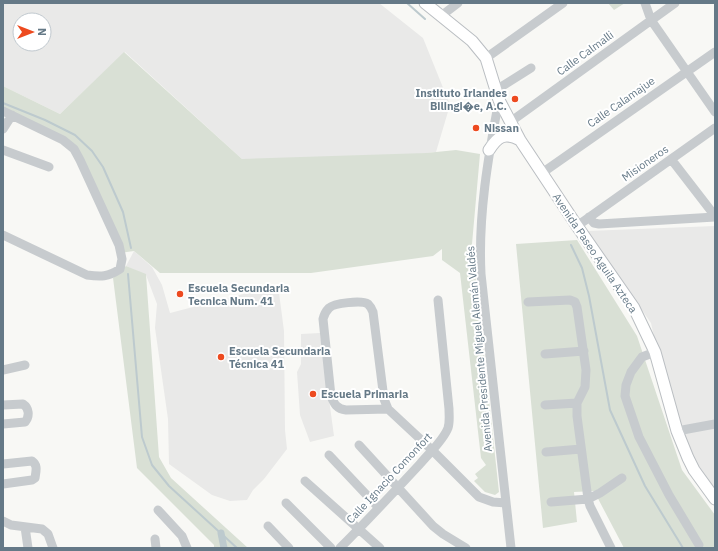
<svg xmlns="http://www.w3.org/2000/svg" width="718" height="551" font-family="'IBM Plex Sans',sans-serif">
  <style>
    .built { fill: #e9e9e8; fill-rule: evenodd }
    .green { fill: #d9e0d5 }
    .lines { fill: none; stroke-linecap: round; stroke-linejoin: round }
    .stream { stroke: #bdcace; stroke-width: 2 }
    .canal { stroke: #bdcace; stroke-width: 7 }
    .major-casing { stroke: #babec2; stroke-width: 13 }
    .minor { stroke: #c7cbce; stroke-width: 9 }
    .major { stroke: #fff; stroke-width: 11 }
    .poi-dot { fill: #ed4a1f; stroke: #fff; stroke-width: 1.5 }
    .labels { text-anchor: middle; stroke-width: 4; stroke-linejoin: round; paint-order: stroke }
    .street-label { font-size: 11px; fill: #657987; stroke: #fff }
    .poi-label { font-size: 11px; font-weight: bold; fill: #657987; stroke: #fff; text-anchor: start }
  </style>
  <rect width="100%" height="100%" fill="#f8f8f5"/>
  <!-- built -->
  <path class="built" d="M3,3H379L423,38L450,105L436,152L382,158L242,159L125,52L60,114L3,86ZM20,20H44V44H20Z
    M715,226V498L675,429L651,323L587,231Z
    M134,251L152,267L162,285L170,313L278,285L284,331L285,430L287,449L264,479L253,490L247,500L230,501L212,495L169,464L168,419L155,328L157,304L146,275L126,266Z
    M320,333L334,436L310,442L300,415L297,372L301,364V334Z"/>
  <!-- green -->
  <path class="green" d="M608,3H625L614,10Z
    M124,52L242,159L426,153L456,150L480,154L472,244L499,492L495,495L485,492L474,481L478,478L475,474L486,465L481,458L460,273L442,260V249L433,256L311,273H160L134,251L120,253L74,149L3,111V86L60,114Z
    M577,240L637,336L682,470L715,515V548H624L594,491L574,492L577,522L543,528L516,244Z
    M126,266L146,274L159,457L171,478L248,548H214V545L137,468L113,278Z"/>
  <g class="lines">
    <!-- stream -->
    <path class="stream" d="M407,3L425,19
      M3,103L45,120L75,135L92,151L103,167L123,212L131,248
      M571,245L582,268L589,296L610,410L645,486L683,548
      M128,274L142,437L152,465L169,486L237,548"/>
    <!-- canal -->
    <path class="canal" d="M221,533L224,548"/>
    <!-- major casing -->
    <g class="major-casing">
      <path id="major" d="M425,3L472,41L486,58L499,100L520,140L577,226L634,308L655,352L677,431L688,458L694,470L715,499
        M489,150C498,136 505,132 520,140"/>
    </g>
    <!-- minor -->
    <path class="minor" d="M645,3L651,20L715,112
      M441,16L458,3
      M486,58L563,3
      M496,90L531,68
      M499,100C488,157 478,216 481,274L511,548
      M3,111L63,140L74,149L80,160L119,245L122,259L120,269C108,277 101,277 87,275L3,235
      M510,122L675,3
      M3,129L12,115
      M3,150L49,167
      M671,159L715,216
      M542,173L715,52
      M589,217L594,223L599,224L715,217
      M577,226L715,128
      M528,302L570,300L575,302L577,307L586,370L585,387L577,403V416L588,499L590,506L611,548
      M655,352L642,357L631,372L626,385L625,396L639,437L669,495L699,545
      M545,354L584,351
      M3,370L25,365
      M3,405L23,404C29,408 30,416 25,422L3,424
      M545,405L577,403
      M388,409L346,410C337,409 334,404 331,396L323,319C324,315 326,311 329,308C334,303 362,300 368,304C370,306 372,309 373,312L384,399L388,409L432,450L479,497L493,502L506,503
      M677,431L715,424
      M359,445L433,526L443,534L466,548
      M546,452L581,449
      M329,455L378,507
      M3,464L32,461C38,465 36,471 35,478L32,480L3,484
      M305,481L380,548
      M551,502L588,499L600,493L622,478
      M286,503L331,548
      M158,510L182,536L187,548
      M3,521L11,525L42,529L48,534L53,548
      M268,526L289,548
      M25,527L28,548
      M155,539L156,548
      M340,548C367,521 394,492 420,464C429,453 443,441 448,428C450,422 449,416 449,409L438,300"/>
    <!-- major -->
    <use href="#major" class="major"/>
  </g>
  <!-- markers -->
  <g class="poi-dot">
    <circle cx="515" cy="99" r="4"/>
    <circle cx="476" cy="128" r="4"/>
    <circle cx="180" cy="294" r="4"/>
    <circle cx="221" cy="357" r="4"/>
    <circle cx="313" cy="394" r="4"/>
  </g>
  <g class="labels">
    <!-- street labels -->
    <g class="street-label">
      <text transform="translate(585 53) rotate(-36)" y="4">Calle Calmalli</text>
      <text transform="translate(621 102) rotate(-35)" y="4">Calle Calamajue</text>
      <text transform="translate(645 163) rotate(-35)" y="4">Misioneros</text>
      <text transform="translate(595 253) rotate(56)" y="4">Avenida Paseo Aguila Azteca</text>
      <text transform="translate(479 349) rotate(-95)" y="4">Avenida Presidente Miguel Alemán Valdés</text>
      <text transform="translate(389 478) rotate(-47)" y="4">Calle Ignacio Comonfort</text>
    </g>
    <!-- poi labels -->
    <g class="poi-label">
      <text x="507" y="97" text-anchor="end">Instituto Irlandes<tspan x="507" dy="13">Bilingi�e, A.C.</tspan></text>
      <text x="484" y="132">Nissan</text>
      <text x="188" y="292">Escuela Secundaria<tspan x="188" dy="13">Tecnica Num. 41</tspan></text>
      <text x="229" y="355">Escuela Secundaria<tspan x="229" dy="13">Técnica 41</tspan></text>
      <text x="321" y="398">Escuela Primaria</text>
    </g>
  </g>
  <!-- border -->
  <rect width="718" height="551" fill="none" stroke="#657987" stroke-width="8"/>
  <!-- north arrow -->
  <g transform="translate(32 32) rotate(90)"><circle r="19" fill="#ffffff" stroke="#c1c9cf"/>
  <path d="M0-3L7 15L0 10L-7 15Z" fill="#ed4a1f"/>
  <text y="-6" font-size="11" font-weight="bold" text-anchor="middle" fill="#657987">N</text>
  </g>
</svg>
